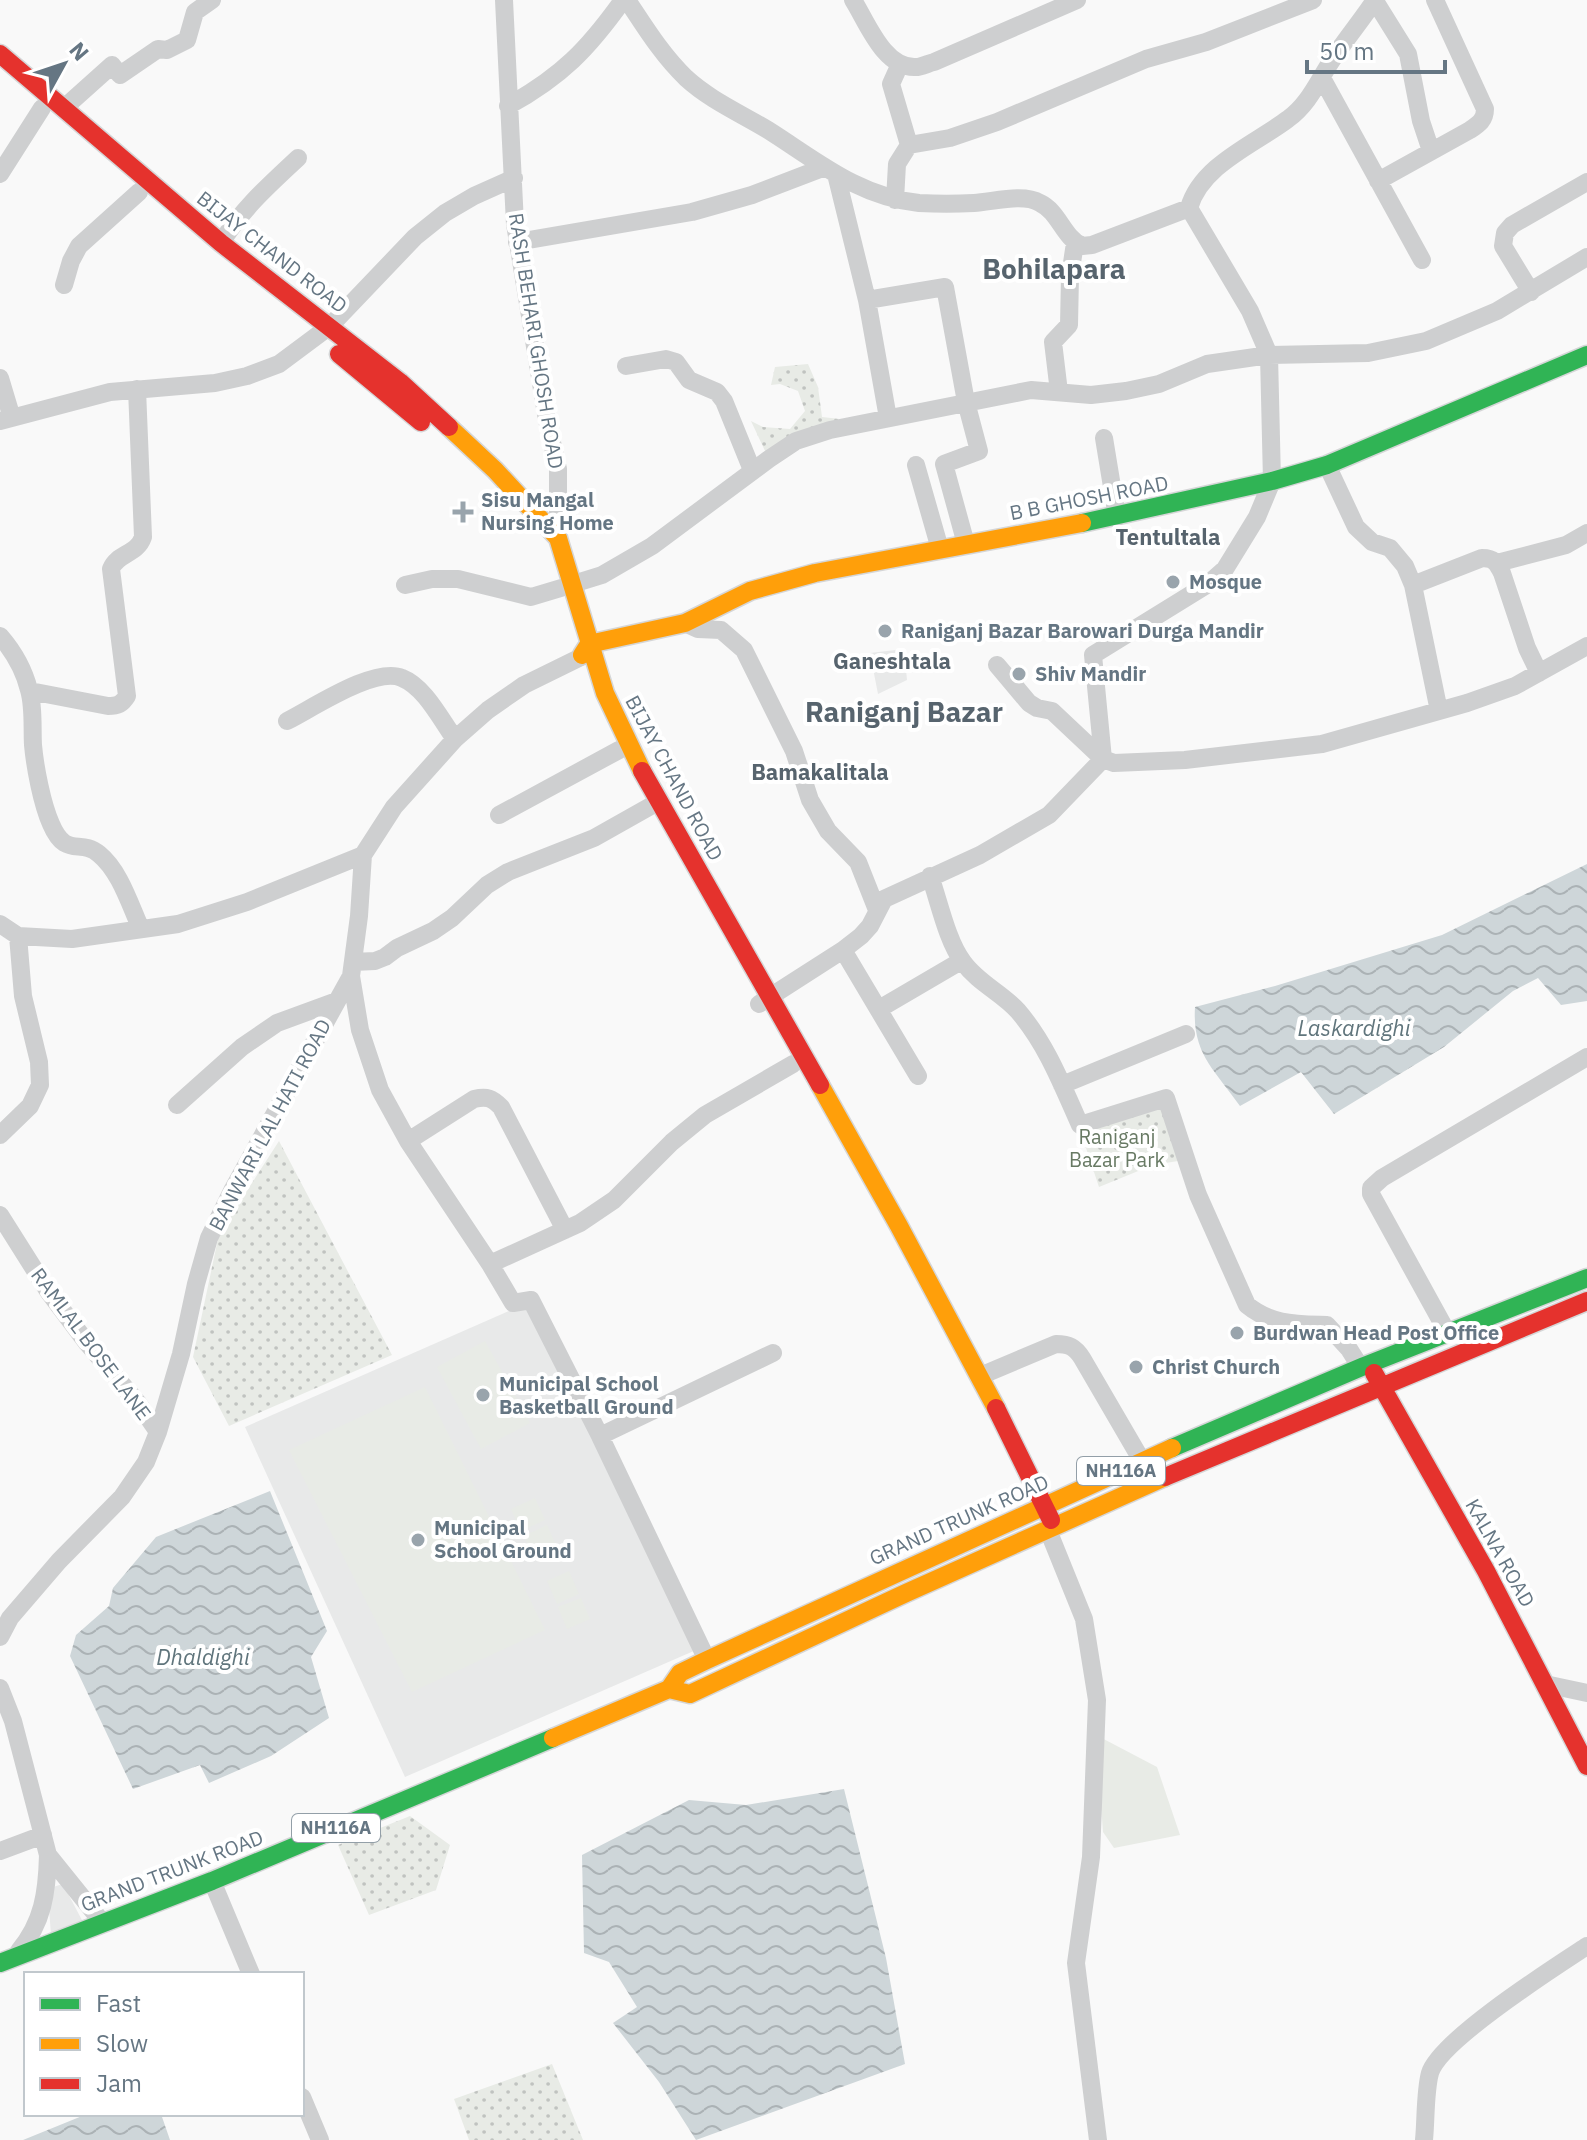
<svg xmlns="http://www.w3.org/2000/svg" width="1587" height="2140" font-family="'IBM Plex Sans',sans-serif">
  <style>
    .built { fill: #e8e9e9 }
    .grass { fill: url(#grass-dots) }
    .garden { fill: #e8ebe6 }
    .water { fill: url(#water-waves) }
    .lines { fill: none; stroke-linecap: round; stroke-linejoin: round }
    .fast-casing { stroke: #d5d6d7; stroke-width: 21 }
    .slow-casing { stroke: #d5d6d7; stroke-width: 21 }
    .jam-casing { stroke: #d5d6d7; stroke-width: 21 }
    .street { stroke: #cecfd0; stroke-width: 18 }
    .fast { stroke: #30b455; stroke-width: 18 }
    .slow { stroke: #ff9f0a; stroke-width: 18 }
    .jam { stroke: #e5322d; stroke-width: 18 }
    .poi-dot { fill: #99a4ac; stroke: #fff; stroke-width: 3 }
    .labels { text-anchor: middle; stroke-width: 8; stroke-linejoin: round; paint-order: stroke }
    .shield { fill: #fff; stroke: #939fa8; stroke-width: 2 }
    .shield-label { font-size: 18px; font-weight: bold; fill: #657683 }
    .street-label { font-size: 20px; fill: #657683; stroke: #fff }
    .poi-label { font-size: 20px; font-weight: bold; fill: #657683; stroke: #fff; text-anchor: start }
    .park-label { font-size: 20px; fill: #687a64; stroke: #fff }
    .neighbourhood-label { font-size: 22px; font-weight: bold; fill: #57646e; stroke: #fff }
    .water-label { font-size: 22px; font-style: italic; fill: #60757c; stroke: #fff }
    .district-label { font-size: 28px; font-weight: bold; fill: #57646e; stroke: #fff }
  </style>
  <defs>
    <pattern id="grass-dots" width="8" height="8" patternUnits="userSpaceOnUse" patternTransform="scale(2)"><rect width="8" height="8" fill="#e8ebe6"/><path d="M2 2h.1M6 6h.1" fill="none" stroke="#c0c3c0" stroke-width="1.8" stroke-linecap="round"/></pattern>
    <pattern id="water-waves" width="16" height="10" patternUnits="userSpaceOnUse" patternTransform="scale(2)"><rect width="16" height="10" fill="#ced6d9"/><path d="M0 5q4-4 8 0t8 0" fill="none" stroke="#abb2b5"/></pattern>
  </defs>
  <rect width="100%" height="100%" fill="#f9f9f9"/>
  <!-- built -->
  <path class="built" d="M904,649L907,680L878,694L870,653Z
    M527,1303L696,1650L405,1777L245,1427Z
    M63,1884L84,1924L51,1935L49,1908L53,1887Z"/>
  <!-- grass -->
  <path class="grass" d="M808,364L818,387L822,417L840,419L766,453L751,421L763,427L790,429L805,411L798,391L780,384L771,385L775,367Z
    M1161,1105L1178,1161L1153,1165L1099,1187L1080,1130Z
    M279,1141L392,1355L229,1426L193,1357L219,1234Z
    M410,1816L450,1845L436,1890L369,1915L338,1845Z
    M552,2064L583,2140H469L454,2099Z"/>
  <!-- garden -->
  <path class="garden" d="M485,1341L530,1423L481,1449L437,1367Z
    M425,1387L545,1630L412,1692L289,1450Z
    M535,1498L545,1520L521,1531L511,1509Z
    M547,1525L557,1547L534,1558L524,1536Z
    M569,1571L579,1594L557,1604L547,1581Z
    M581,1598L590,1619L567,1629L558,1607Z
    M1096,1735L1157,1767L1180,1835L1114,1848L1103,1832Z"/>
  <!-- water -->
  <path class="water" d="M1587,864V1001L1561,1005L1538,978L1513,991L1444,1047L1334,1114L1301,1072L1240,1106C1215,1070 1192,1054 1195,1007L1275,986L1442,935Z
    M270,1491L327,1631L311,1657L329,1718L271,1756L209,1783L200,1765L133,1789L70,1656L76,1635L109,1606L113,1588L156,1537Z
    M844,1789L886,1958L905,2064L696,2140L659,2082L613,2023L637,2007L609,1962L584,1953L582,1855L689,1800L746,1805Z
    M87,2114H161L170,2140H23Z"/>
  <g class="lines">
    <!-- fast casing -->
    <g class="fast-casing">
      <path id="fast" d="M1082,523L1272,481L1327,465L1587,355
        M1172,1448L1364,1366L1587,1278
        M0,1963L212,1881L553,1738"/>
    </g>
    <!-- slow casing -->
    <g class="slow-casing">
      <path id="slow" d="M449,427L495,470L558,538L605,693L642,771
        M582,655L589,644L685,623L750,591L815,573L1082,523
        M820,1085L899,1226L996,1408
        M669,1689L690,1694L906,1593L1165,1477
        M553,1738L669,1689L680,1673L707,1660L1172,1448"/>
    </g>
    <!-- jam casing -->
    <g class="jam-casing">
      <path id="jam" d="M0,54L221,243L400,382L449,427
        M339,354L421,422
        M642,771L820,1085
        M1374,1373L1486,1571L1587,1766
        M996,1408L1051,1520
        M1165,1477L1587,1301"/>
    </g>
    <!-- street -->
    <path class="street" d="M504,0L515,224L547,420L558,469V538
      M627,0C645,27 662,55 686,78C710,100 740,113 768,130C817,161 859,197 919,203C937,204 956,204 974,203C993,202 1023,193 1040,203C1059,212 1063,237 1082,246L1092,245L1189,208C1201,165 1255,144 1288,119C1309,104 1318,81 1332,60C1345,40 1361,21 1375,0
      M853,0C867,22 884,69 916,67C921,67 929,63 934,62L1077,0
      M1375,1L1408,54L1421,121L1431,151
      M1322,78L1422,260
      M508,106C562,76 588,49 623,0
      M64,108L112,65L120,75L158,49L167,50L187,40L195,12L212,0
      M909,145L950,138L997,122L1146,59L1206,42L1313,0
      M0,174L42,108
      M836,174L867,300L888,418
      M1378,181L1470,130C1479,124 1485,120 1485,109L1435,0
      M895,200L897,164L909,145L891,84L900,64
      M517,242L692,212L752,195L825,167
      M221,243C242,209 269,185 298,158
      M64,285L71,261L79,246L139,192
      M1531,292L1503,246L1505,233L1512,225L1587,182
      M867,300L945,287L966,402L979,451L944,464L966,544
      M626,366L666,359L676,362L689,380L717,392L724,401L752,470
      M0,378L12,418
      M1059,392L1053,342L1069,325L1070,276L1075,243
      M0,421L110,392L215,383L247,376L279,364L330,326L415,237L445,213L474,196L514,178
      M1104,438L1117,517
      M916,465L940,549
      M1327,465L1356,527L1372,542L1390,548L1405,566L1413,585L1439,711
      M1497,563L1566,545L1587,533
      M573,584L602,575L652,546L769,459L796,441L830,430L1031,390L1091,395L1126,391L1159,384L1207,364L1269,355L1368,353L1426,341L1497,311L1587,257
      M405,585L432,579H458L531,597L561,588
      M1413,585L1482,558C1494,558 1497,563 1502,573L1527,648L1539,673
      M685,623L698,629L721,630L744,650L794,751L810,800L828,831L858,862L877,910
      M0,636C13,651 24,670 29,690C34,707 32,727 33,745C35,767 42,804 51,824C66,859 80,838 99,854C120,871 130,905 141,929
      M997,665L1029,703L1037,708L1052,711L1103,759
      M30,691L108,706C118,706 122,704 127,696L111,569C117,553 137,555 143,537L137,389
      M287,721C313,708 375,666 402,678C425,687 441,720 455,739
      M1103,759L1093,655L1208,584L1225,569L1257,517L1272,481L1269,355L1250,311L1189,208
      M499,815L619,750
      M930,876C939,901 947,941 963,962C978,983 1002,993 1018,1011C1047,1045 1062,1085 1080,1125L1166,1098L1198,1195L1247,1305C1271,1325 1297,1324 1327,1325L1349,1349L1361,1368
      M0,924L18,936L72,939L178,924L247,902L363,855
      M843,950L918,1076
      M353,962L375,961L385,957L397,948L433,931L452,918L487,885L508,872L594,838L649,807
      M351,976L360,1030L380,1090L408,1141L490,1264L513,1303L531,1300L600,1436L707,1660
      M759,1004L843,950L861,936L870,926L884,899L980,855L1049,815L1103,759L1114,763L1185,760L1322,744L1467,703L1515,686L1587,646
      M879,1009L961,961
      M1062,1085L1186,1034
      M177,1105L242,1047L277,1023L337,1001
      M0,1135L30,1106L40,1085L39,1062L23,996L18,936
      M408,1141L474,1099C487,1096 492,1098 501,1107L565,1230
      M0,1215L48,1291L87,1343L138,1403L158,1432
      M490,1264L580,1223L614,1200L672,1142L705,1115L793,1064
      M1447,1332L1371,1194V1188L1382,1178L1587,1057
      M980,1376L1056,1344C1069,1344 1075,1347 1082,1358L1142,1461
      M600,1436L773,1353
      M1048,1530L1084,1619L1097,1700L1091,1857L1076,1963L1098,2140
      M0,1637L10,1618L59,1561L122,1497L146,1462L158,1432L181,1354L196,1284L209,1238L233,1189L351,976L359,916L363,855L394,807L455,739L488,710L524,685L581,657
      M1545,1684L1587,1693
      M0,1688L13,1721L48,1855L102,1922
      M0,1851L43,1835
      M212,1881L251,1974
      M19,1951C43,1922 47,1893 48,1855
      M302,2097L320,2140
      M1424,2140C1426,2120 1425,2091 1430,2073C1440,2040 1555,1967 1587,1946"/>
    <!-- fast -->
    <use href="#fast" class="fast"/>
    <!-- slow -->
    <use href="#slow" class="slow"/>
    <!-- jam -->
    <use href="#jam" class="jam"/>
  </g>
  <!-- markers -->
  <g class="poi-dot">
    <path d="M459 500h8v8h8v8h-8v8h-8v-8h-8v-8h8z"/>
    <circle cx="1173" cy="582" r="8"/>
    <circle cx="885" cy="631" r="8"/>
    <circle cx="1019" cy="674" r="8"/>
    <circle cx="1237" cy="1333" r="8"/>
    <circle cx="1136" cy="1367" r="8"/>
    <circle cx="483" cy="1395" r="8"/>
    <circle cx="418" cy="1540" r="8"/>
  </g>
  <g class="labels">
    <!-- shield labels -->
    <g class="shield">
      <rect x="1077" y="1457" width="88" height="28" rx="6"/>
      <rect x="292" y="1814" width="88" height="28" rx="6"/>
    </g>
    <g class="shield-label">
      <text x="1121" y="1477">NH116A</text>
      <text x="336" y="1834">NH116A</text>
    </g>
    <!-- street labels -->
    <g class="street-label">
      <text transform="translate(272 252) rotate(38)" y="7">BIJAY CHAND ROAD</text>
      <text transform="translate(536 341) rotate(81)" y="7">RASH BEHARI GHOSH ROAD</text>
      <text transform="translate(1089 498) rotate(-11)" y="7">B B GHOSH ROAD</text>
      <text transform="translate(674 778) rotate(62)" y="7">BIJAY CHAND ROAD</text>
      <text transform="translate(270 1125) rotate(-62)" y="7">BANWARI LAL HATI ROAD</text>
      <text transform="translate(91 1344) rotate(53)" y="7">RAMLAL BOSE LANE</text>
      <text transform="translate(959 1520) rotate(-24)" y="7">GRAND TRUNK ROAD</text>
      <text transform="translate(1500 1553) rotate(61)" y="7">KALNA ROAD</text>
      <text transform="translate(172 1871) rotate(-21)" y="7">GRAND TRUNK ROAD</text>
    </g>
    <!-- poi labels -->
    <g class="poi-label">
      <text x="481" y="507">Sisu Mangal<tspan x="481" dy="23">Nursing Home</tspan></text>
      <text x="1189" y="589">Mosque</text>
      <text x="901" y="638">Raniganj Bazar Barowari Durga Mandir</text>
      <text x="1035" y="681">Shiv Mandir</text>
      <text x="1253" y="1340">Burdwan Head Post Office</text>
      <text x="1152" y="1374">Christ Church</text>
      <text x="499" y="1391">Municipal School<tspan x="499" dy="23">Basketball Ground</tspan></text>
      <text x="434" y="1535">Municipal<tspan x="434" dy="23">School Ground</tspan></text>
    </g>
    <!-- park labels -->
    <g class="park-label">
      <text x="1117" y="1144">Raniganj<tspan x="1117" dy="23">Bazar Park</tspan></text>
    </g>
    <!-- neighbourhood labels -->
    <g class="neighbourhood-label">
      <text x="1168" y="545">Tentultala</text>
      <text x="892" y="669">Ganeshtala</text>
      <text x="820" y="780">Bamakalitala</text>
    </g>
    <!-- water labels -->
    <g class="water-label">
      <text x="1354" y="1036">Laskardighi</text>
      <text x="203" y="1665">Dhaldighi</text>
    </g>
    <!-- district labels -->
    <g class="district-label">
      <text x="1054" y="279">Bohilapara</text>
      <text x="904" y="722">Raniganj Bazar</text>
    </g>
  </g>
  <!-- legend -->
  <rect x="24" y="1972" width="280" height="144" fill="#ffffff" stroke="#c1c8cd" stroke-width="2"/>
  <rect x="40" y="1998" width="40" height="12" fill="#30b455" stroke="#c1c8cd" stroke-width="2"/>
  <text x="96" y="2012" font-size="24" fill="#657683">Fast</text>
  <rect x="40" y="2038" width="40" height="12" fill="#ff9f0a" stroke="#c1c8cd" stroke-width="2"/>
  <text x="96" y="2052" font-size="24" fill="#657683">Slow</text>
  <rect x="40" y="2078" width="40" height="12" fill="#e5322d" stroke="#c1c8cd" stroke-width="2"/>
  <text x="96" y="2092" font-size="24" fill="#657683">Jam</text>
  <!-- north arrow -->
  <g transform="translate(64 64) rotate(50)" stroke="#ffffff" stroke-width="6" paint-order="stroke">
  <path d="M0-6L14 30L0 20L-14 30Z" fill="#657683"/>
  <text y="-12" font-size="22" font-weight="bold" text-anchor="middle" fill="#657683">N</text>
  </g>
  <!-- scale -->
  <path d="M1307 60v12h138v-12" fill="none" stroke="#657683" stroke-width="4"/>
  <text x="1319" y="60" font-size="24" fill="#657683" stroke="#ffffff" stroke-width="6" paint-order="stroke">50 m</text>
</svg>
